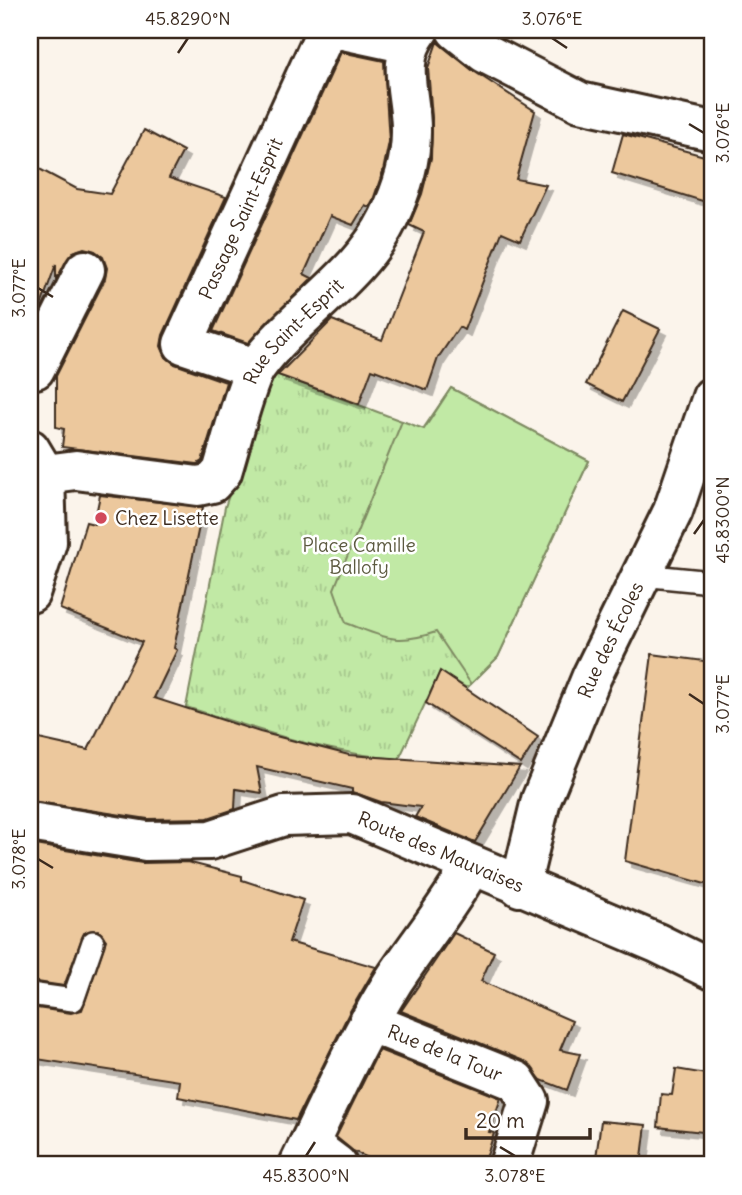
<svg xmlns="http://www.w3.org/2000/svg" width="742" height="1195" font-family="Delius,sans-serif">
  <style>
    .park { fill: url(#park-tufts); stroke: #7e8a62; stroke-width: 2 }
    .garden { fill: #c1e9a5; stroke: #7e8a62; stroke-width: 2 }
    .building { fill: #ecc89d; stroke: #3b2a1e; stroke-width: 2; filter: url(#shadow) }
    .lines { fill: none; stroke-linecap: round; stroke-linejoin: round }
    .service-casing { stroke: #3b2a1e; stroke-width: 26 }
    .minor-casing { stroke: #3b2a1e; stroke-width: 44 }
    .tertiary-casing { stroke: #3b2a1e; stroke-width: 44 }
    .service { stroke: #fff; stroke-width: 21 }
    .minor { stroke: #fff; stroke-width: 38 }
    .tertiary { stroke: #fff; stroke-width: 38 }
    .ticks { fill: none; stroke: #3b2a1e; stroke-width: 2.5 }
    .poi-dot { fill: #d1495b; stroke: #fff; stroke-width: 2.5 }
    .labels { text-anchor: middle; stroke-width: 5; stroke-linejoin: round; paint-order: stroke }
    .street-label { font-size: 19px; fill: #3b2a1e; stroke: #fff }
    .poi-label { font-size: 19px; fill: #3b2a1e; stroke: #fff; text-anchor: start }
    .park-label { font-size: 19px; fill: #5c5a40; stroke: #fff }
    .neatline { fill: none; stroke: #3b2a1e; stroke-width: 2.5 }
    .ticks-label { font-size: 18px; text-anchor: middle; fill: #3b2a1e }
  </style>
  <defs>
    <pattern id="park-tufts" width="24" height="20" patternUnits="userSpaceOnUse" patternTransform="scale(1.75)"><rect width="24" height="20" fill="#c1e9a5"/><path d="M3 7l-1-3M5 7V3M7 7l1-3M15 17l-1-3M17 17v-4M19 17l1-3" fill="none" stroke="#a7c88e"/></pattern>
    <filter id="shadow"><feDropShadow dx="6" dy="6" stdDeviation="0" flood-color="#0004"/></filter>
  </defs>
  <rect width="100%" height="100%" fill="#fbf4eb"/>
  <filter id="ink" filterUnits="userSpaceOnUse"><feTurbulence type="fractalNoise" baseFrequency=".0143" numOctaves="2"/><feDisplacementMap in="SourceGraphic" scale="14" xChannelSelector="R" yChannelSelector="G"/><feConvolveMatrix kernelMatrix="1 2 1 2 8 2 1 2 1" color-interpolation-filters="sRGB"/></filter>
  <g filter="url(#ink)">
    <!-- park -->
    <path class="park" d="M271,372L423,429L451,388L589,461L498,657L467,688L440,672L399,759C321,753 259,729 186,707L225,507Z"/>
    <!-- garden -->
    <path class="garden" d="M451,388L589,461L498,657L471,684L436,632C395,646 384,637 346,623L334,589L402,421L424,429Z"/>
    <!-- building -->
    <path class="building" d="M437,42L472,70L535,111L516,179L546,185L520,240L502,232L464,330L459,327L438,358L427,390L372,369L359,404L278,375L332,320L382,340L424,232L409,225L422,194L431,158L432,118L428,68Z
      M341,52L384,61L389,142L383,171L373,200L369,207L365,205L353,225L330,216L304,274L312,278L248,343L213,331Z
      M144,130L183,151L169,178L226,197L163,335L161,346L166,357L175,364L226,382L202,461L197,464L62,447L64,429L56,427V376L105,279L107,268L103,257L95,251L84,248L73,252L56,280V264L37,317L33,324L30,323V164L77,189L110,194Z
      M623,134L712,158V204L612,173Z
      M623,311L660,329L622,402L586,384Z
      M100,495L203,507L174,648L177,650L154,698L260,732L349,755L520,767L475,842L415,817L421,807L381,802L352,792V789L257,767L262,793L236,789L235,809L208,818L148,819L30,801V737L88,750L142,642L60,609L86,522L94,524Z
      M652,654L712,662L707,716L712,717V886L625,861Z
      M440,671L538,737L521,764L426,703Z
      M30,844L142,863L187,862L242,876V880L303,900L289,942L376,967L349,1013L296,1120L178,1097L180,1081L30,1058V1007L71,1013L82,1010L106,940L98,930L84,933L64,986L30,981Z
      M454,933L494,952L481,981L572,1021L560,1050L580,1054L567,1090L541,1080L524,1061L401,1011Z
      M379,1050L501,1098L489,1132L494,1133L484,1165H383L353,1151L336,1137Z
      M676,1069L712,1075V1133L658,1127L661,1094L672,1095Z
      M601,1121L646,1125L641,1165H595Z"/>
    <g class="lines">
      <!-- service casing -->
      <g class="service-casing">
        <path id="service" d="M642,575L712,582
          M30,994L73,1000L93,942"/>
      </g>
      <!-- minor casing -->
      <g class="minor-casing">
        <g id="minor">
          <path d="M343,30L408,44"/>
          <path d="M456,30L485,53L580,102L712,131"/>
          <path id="s1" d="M255,368L183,344L324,36L336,30"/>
          <path d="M35,369L85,270"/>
          <path id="s2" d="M45,474L76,470L198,486L212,483L222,472C229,450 246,382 257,366C295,314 359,278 388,219C401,192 411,162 411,132C412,95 394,63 419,30"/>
          <path id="s3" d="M520,887L541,800L592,676L673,511L712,397"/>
          <path id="s4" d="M369,1022L516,1081L529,1101L509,1165"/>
          <path d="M309,1144L337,1165"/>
          <path d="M299,1165C329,1103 357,1039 394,980C420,941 449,906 472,865"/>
        </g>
      </g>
      <!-- tertiary casing -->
      <g class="tertiary-casing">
        <g id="tertiary">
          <path d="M30,449L45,474L47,542L30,593"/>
          <path id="s5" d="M30,822L146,841L210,840L284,816L352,814L657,943L712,970"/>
        </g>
      </g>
      <!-- service -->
      <use href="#service" class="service"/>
      <!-- minor -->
      <use href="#minor" class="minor"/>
      <!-- tertiary -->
      <use href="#tertiary" class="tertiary"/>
    </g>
  </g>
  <!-- ticks -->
  <path class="ticks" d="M552,38L567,48M178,53L188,38M689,124L704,133M38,288L53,297M694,534L704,520M689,694L704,704M38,859L53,868M500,1147L515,1156M306,1156L315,1142"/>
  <!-- markers -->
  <circle class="poi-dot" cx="101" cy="518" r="7"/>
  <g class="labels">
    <!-- street labels -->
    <g class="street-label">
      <text dy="7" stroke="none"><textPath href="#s1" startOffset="214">Passage Saint-Esprit</textPath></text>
      <text dy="7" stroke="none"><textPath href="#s2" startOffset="345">Rue Saint-Esprit</textPath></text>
      <text dy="7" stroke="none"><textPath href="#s3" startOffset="264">Rue des Écoles</textPath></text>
      <text dy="7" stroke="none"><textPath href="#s5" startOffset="424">Route des Mauvaises</textPath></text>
      <text dy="7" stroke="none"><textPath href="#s4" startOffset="82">Rue de la Tour</textPath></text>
    </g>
    <!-- poi labels -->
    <g class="poi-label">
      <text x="115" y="525">Chez Lisette</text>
    </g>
    <!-- park labels -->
    <g class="park-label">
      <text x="359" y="552">Place Camille<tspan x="359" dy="22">Ballofy</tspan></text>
    </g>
  </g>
  <!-- margin -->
  <rect width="742" height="1195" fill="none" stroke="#fff" stroke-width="77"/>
  <!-- scale -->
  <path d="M466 1128v10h124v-10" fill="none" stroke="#3b2a1e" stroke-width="3.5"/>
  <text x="476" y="1128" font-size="21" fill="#3b2a1e" stroke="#ffffff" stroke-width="5" paint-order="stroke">20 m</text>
  <rect x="38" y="38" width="666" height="1118" class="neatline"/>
  <g class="ticks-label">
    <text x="188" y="25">45.8290°N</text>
    <text x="552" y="25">3.076°E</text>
    <text transform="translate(723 133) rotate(-90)" y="6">3.076°E</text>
    <text transform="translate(19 288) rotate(-90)" y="6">3.077°E</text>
    <text transform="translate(723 520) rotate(-90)" y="6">45.8300°N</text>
    <text transform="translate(723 704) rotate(-90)" y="6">3.077°E</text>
    <text transform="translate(19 859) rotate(-90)" y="6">3.078°E</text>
    <text x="306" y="1182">45.8300°N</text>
    <text x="515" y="1182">3.078°E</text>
  </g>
</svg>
